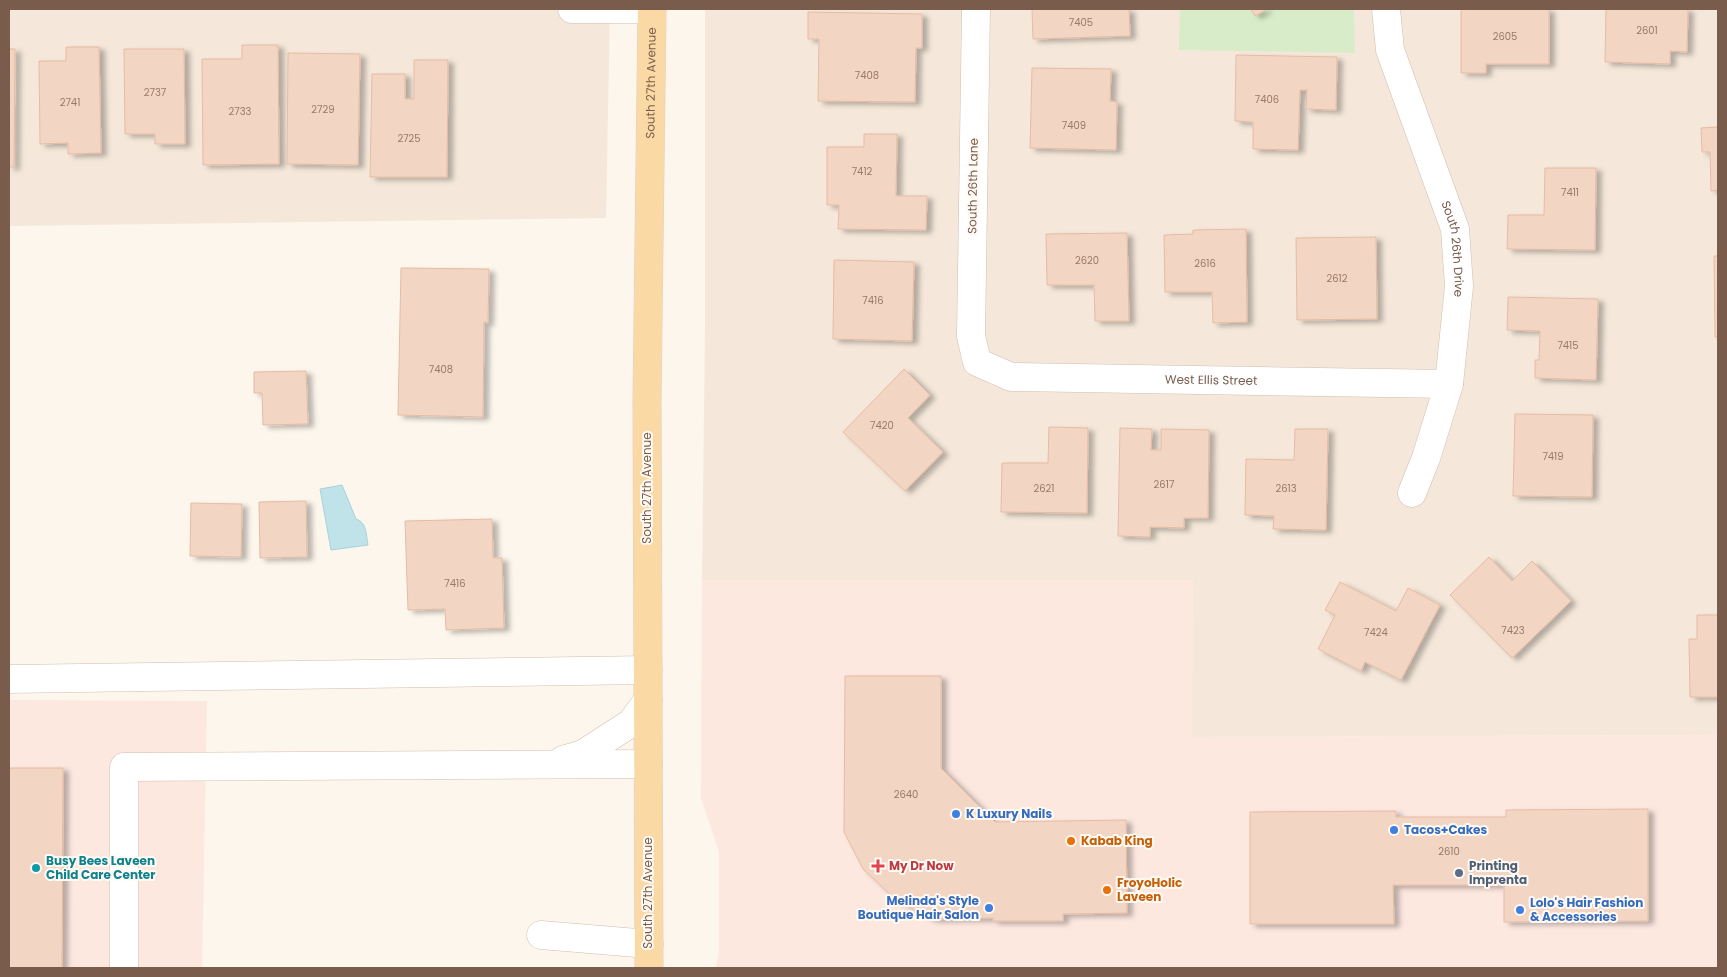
<svg xmlns="http://www.w3.org/2000/svg" width="1727" height="977" font-family="Poppins,sans-serif">
  <style>
    .residential { fill: #f5e8da }
    .commercial { fill: #fde8e0 }
    .green { fill: #d8ecc9 }
    .water { fill: #bfe3e8; stroke: #a5d3da }
    .building { fill: #f3d5c3; stroke: #e6bba3; filter: url(#shadow) }
    .lines { fill: none; stroke-linecap: round; stroke-linejoin: round }
    .minor-casing { stroke: #d1beb0; stroke-width: 29 }
    .major-casing { stroke: #dad1cd; stroke-width: 29 }
    .minor { stroke: #fff; stroke-width: 28 }
    .major { stroke: #fbd9a5; stroke-width: 28 }
    .shop-dot { fill: #3f7fe0; stroke: #fffaf3; stroke-width: 2 }
    .food-dot { fill: #e8710a; stroke: #fffaf3; stroke-width: 2 }
    .health-dot { fill: #e0444e; stroke: #fffaf3; stroke-width: 2 }
    .culture-dot { fill: #0f9aa8; stroke: #fffaf3; stroke-width: 2 }
    .service-dot { fill: #5c6f8a; stroke: #fffaf3; stroke-width: 2 }
    .labels { text-anchor: middle; stroke-width: 4; stroke-linejoin: round; paint-order: stroke }
    .number-label { font-size: 10px; fill: #987a6a }
    .street-label { font-size: 12px; fill: #7a5c4d; stroke: #fffaf3 }
    .shop-label { font-size: 12px; font-weight: bold; fill: #366cbe; stroke: #fffaf3; text-anchor: start }
    .food-label { font-size: 12px; font-weight: bold; fill: #c56008; stroke: #fffaf3; text-anchor: start }
    .culture-label { font-size: 12px; font-weight: bold; fill: #0d838f; stroke: #fffaf3; text-anchor: start }
    .health-label { font-size: 12px; font-weight: bold; fill: #be3a42; stroke: #fffaf3; text-anchor: start }
    .service-label { font-size: 12px; font-weight: bold; fill: #4e5e75; stroke: #fffaf3; text-anchor: start }
  </style>
  <defs>
    <filter id="shadow"><feDropShadow dx="5.5" dy="3" stdDeviation="2.5" flood-color="#0004"/></filter>
  </defs>
  <rect width="100%" height="100%" fill="#fdf6ec"/>
  <!-- residential -->
  <path class="residential" d="M9,9H610L606,218L9,226Z
    M705,9H1718V735L1192,737V580H702L705,324Z"/>
  <!-- commercial -->
  <path class="commercial" d="M702,580H1193L1192,737L1718,735V968H716L719,953V852L701,798Z
    M9,700L207,701L202,968H9Z"/>
  <!-- green -->
  <path class="green" d="M1180,9H1354L1355,53L1179,50Z"/>
  <!-- water -->
  <path class="water" d="M342,485L356,519C367,522 366,535 368,545L331,550L320,489Z"/>
  <!-- building -->
  <path class="building" d="M1032,9H1129L1130,36L1033,39Z
    M1251,9H1267L1255,16Z
    M1461,9H1549V64H1486V73H1461Z
    M1606,9H1688L1687,52L1670,51V64L1605,62Z
    M808,12L922,14V48H916L915,102L818,101L819,39H808Z
    M242,45H278L279,164L203,165L202,59H242Z
    M66,47H99L101,153L68,154V143L40,144L39,61H66Z
    M9,49H15L14,167H9Z
    M124,49H184L185,144H155V134H125Z
    M288,53L360,54L358,165L287,164Z
    M1236,55L1337,57L1336,110L1306,109L1307,90H1300L1298,150L1253,149V122L1235,121Z
    M414,60H448L447,177H370L372,74H405V99H414Z
    M1032,68L1111,69L1110,101L1117,102L1116,150L1030,148Z
    M1718,127V190L1711,191L1710,152H1702L1701,128Z
    M864,134H897L896,196H927L926,230L838,229L839,205H827V147H864Z
    M1545,168H1596L1595,250L1507,249L1508,215H1544Z
    M1246,229L1247,322L1213,323L1212,292H1165L1164,235L1193,234V230Z
    M1127,233L1129,321H1095L1094,285H1047L1046,234Z
    M1376,237L1377,319L1297,320L1296,238Z
    M1714,256H1718V337H1715Z
    M834,260L914,262L912,341L833,339Z
    M401,268L489,269L488,323L484,322L483,417L398,415Z
    M1508,297L1598,299L1596,380L1535,378V360H1539L1540,331L1507,330Z
    M904,369L930,395L908,418L943,452L905,491L843,432Z
    M306,371L308,424L263,425L262,393H254V372Z
    M1515,414L1593,415L1592,497L1513,496Z
    M1049,427L1088,428L1087,513L1001,512L1002,463H1048Z
    M1120,428L1152,429L1151,450H1161V429L1209,430L1208,518H1184V528L1150,527V537L1118,536Z
    M1295,429H1328L1326,530L1273,529L1274,516L1245,515L1246,459L1294,460Z
    M306,501L307,557L260,558L259,502Z
    M191,503L242,504L241,557L190,556Z
    M492,519L493,558H502L504,628L446,630L445,609L408,610L405,521Z
    M1489,557L1512,581L1532,561L1571,601L1512,658L1450,595Z
    M1340,582L1396,611L1408,588L1440,605L1401,680L1365,662L1361,671L1318,649L1335,615L1325,610Z
    M1697,615H1718V697H1690L1689,639H1697Z
    M845,676H941V768L995,822L1126,820L1127,913L1063,914V921H993V918L932,919L896,900L863,869L844,832Z
    M9,768H63L62,968H9Z
    M1648,809V921L1504,922V885H1393L1394,924H1250V812L1396,811V817H1506V810Z"/>
  <g class="lines">
    <!-- minor casing -->
    <g class="minor-casing">
      <g id="minor">
        <path d="M572,9H652"/>
        <path id="s1" d="M976,9L971,336L977,362L1011,377L1449,384"/>
        <path id="s2" d="M1386,9L1390,50L1455,229L1459,286L1449,384L1426,458L1412,493"/>
        <path d="M9,679L648,670"/>
        <path d="M563,760L583,754L631,723L648,700"/>
        <path d="M541,935L649,944"/>
        <path d="M124,968V767L648,764"/>
      </g>
    </g>
    <!-- major casing -->
    <g class="major-casing">
      <g id="major">
        <path id="s3" d="M649,968L647,401L652,9"/>
      </g>
    </g>
    <!-- minor -->
    <use href="#minor" class="minor"/>
    <!-- major -->
    <use href="#major" class="major"/>
  </g>
  <!-- markers -->
  <g class="shop-dot">
    <circle cx="956" cy="814" r="5"/>
    <circle cx="1394" cy="830" r="5"/>
    <circle cx="989" cy="908" r="5"/>
    <circle cx="1520" cy="910" r="5"/>
  </g>
  <g class="food-dot">
    <circle cx="1071" cy="841" r="5"/>
    <circle cx="1107" cy="890" r="5"/>
  </g>
  <path class="health-dot" d="M875.5 858.5h5v5h5v5h-5v5h-5v-5h-5v-5h5z"/>
  <circle class="culture-dot" cx="36" cy="868" r="5"/>
  <circle class="service-dot" cx="1459" cy="873" r="5"/>
  <g class="labels">
    <!-- number labels -->
    <g class="number-label">
      <text x="1081" y="26">7405</text>
      <text x="1647" y="34">2601</text>
      <text x="1505" y="40">2605</text>
      <text x="867" y="79">7408</text>
      <text x="155" y="96">2737</text>
      <text x="1267" y="103">7406</text>
      <text x="70" y="106">2741</text>
      <text x="323" y="113">2729</text>
      <text x="240" y="115">2733</text>
      <text x="1074" y="129">7409</text>
      <text x="409" y="142">2725</text>
      <text x="862" y="175">7412</text>
      <text x="1570" y="196">7411</text>
      <text x="1087" y="264">2620</text>
      <text x="1205" y="267">2616</text>
      <text x="1337" y="282">2612</text>
      <text x="873" y="304">7416</text>
      <text x="1568" y="349">7415</text>
      <text x="441" y="373">7408</text>
      <text x="882" y="429">7420</text>
      <text x="1553" y="460">7419</text>
      <text x="1164" y="488">2617</text>
      <text x="1044" y="492">2621</text>
      <text x="1286" y="492">2613</text>
      <text x="455" y="587">7416</text>
      <text x="1513" y="634">7423</text>
      <text x="1376" y="636">7424</text>
      <text x="906" y="798">2640</text>
      <text x="1449" y="855">2610</text>
    </g>
    <!-- street labels -->
    <g class="street-label">
      <text dy="4" stroke="none"><textPath href="#s3" startOffset="885">South 27th Avenue</textPath></text>
      <text transform="translate(973 186) rotate(-89)" y="4">South 26th Lane</text>
      <text dy="4" stroke="none"><textPath href="#s2" startOffset="251">South 26th Drive</textPath></text>
      <text dy="4" stroke="none"><textPath href="#s1" startOffset="591">West Ellis Street</textPath></text>
      <text transform="translate(647 488) rotate(-90)" y="4">South 27th Avenue</text>
      <text transform="translate(648 893) rotate(-90)" y="4">South 27th Avenue</text>
    </g>
    <!-- shop labels -->
    <g class="shop-label">
      <text x="966" y="818">K Luxury Nails</text>
      <text x="1404" y="834">Tacos+Cakes</text>
      <text x="979" y="905" text-anchor="end">Melinda's Style<tspan x="979" dy="14">Boutique Hair Salon</tspan></text>
      <text x="1530" y="907">Lolo's Hair Fashion<tspan x="1530" dy="14">&amp; Accessories</tspan></text>
    </g>
    <!-- food labels -->
    <g class="food-label">
      <text x="1081" y="845">Kabab King</text>
      <text x="1117" y="887">FroyoHolic<tspan x="1117" dy="14">Laveen</tspan></text>
    </g>
    <!-- culture labels -->
    <g class="culture-label">
      <text x="46" y="865">Busy Bees Laveen<tspan x="46" dy="14">Child Care Center</tspan></text>
    </g>
    <!-- health labels -->
    <g class="health-label">
      <text x="889" y="870">My Dr Now</text>
    </g>
    <!-- service labels -->
    <g class="service-label">
      <text x="1469" y="870">Printing<tspan x="1469" dy="14">Imprenta</tspan></text>
    </g>
  </g>
  <!-- border -->
  <rect width="1727" height="977" fill="none" stroke="#7a5c4d" stroke-width="20"/>
</svg>
